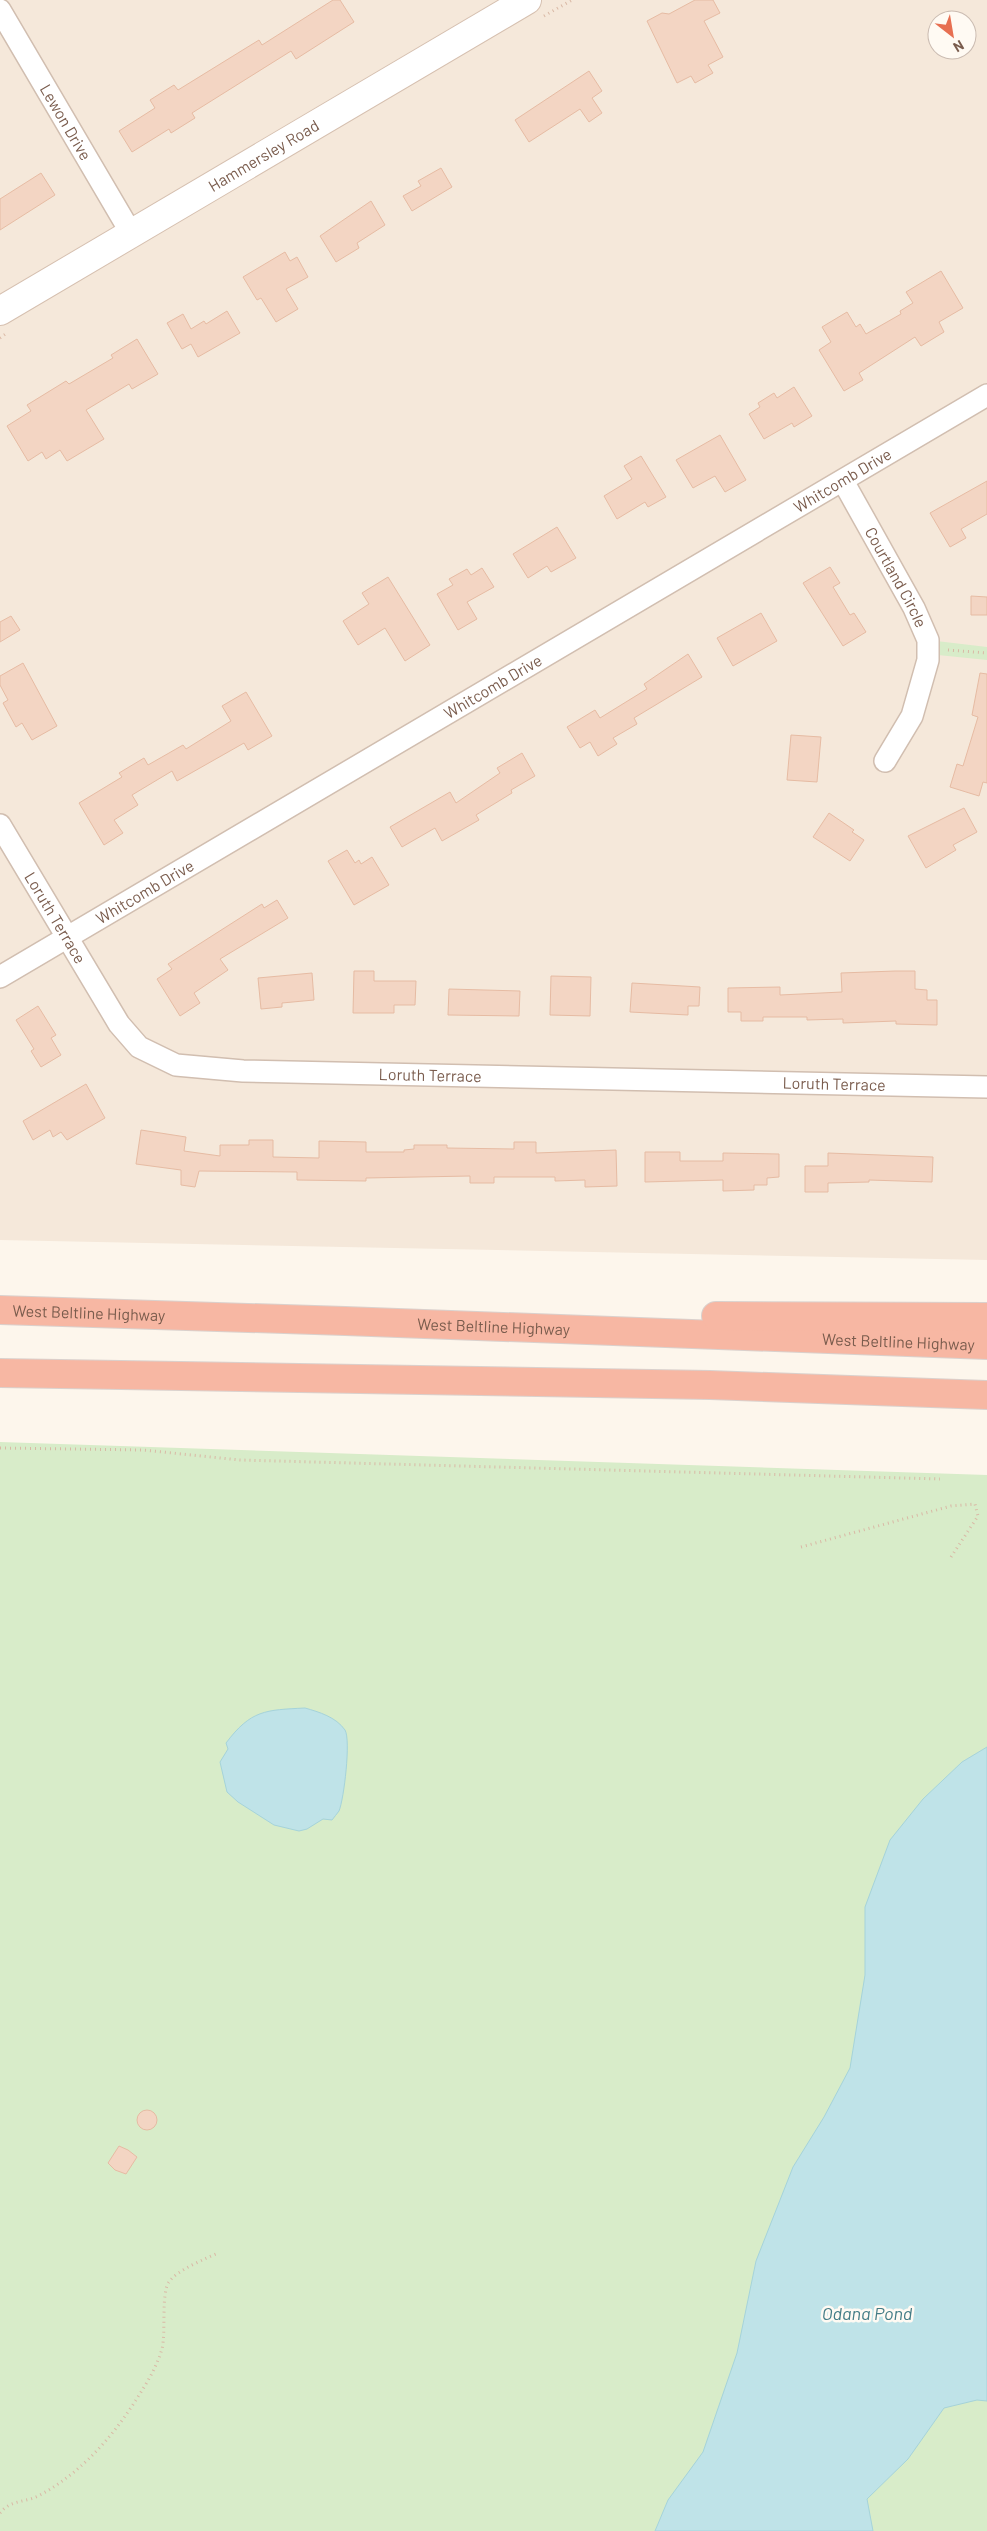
<svg xmlns="http://www.w3.org/2000/svg" width="987" height="2531" font-family="Barlow,sans-serif">
  <style>
    .residential { fill: #f5e8da; fill-rule: evenodd }
    .green { fill: #d8ecc9 }
    .water { fill: #bfe3e8; stroke: #a5d3da }
    .building { fill: #f3d5c3; stroke: #e6bba3 }
    .lines { fill: none; stroke-linecap: round; stroke-linejoin: round }
    .street-casing { stroke: #d1beb0; stroke-width: 24 }
    .secondary-casing { stroke: #d6c0b0; stroke-width: 30 }
    .highway-casing { stroke: #dad1cd; stroke-width: 30 }
    .path { stroke: #d9b8a5; stroke-width: 3; stroke-dasharray: 1 4; stroke-linecap: butt }
    .street { stroke: #fff; stroke-width: 21 }
    .secondary { stroke: #fff; stroke-width: 28 }
    .highway { stroke: #f7b7a3; stroke-width: 28 }
    .labels { text-anchor: middle; stroke-width: 5; stroke-linejoin: round; paint-order: stroke }
    .street-label { font-size: 16px; fill: #7a5c4d; stroke: #fffaf3 }
    .water-label { font-size: 18px; font-style: italic; fill: #437c86; stroke: #fffaf3 }
  </style>
  <rect width="100%" height="100%" fill="#fdf6ec"/>
  <!-- residential -->
  <path class="residential" d="M0,0H498L0,294Z
    M538,0H987V1260L0,1240V317ZM937,20H967V50H937Z"/>
  <!-- green -->
  <path class="green" d="M928,640L987,647V660L928,654Z
    M0,1442L987,1475V2531H0Z"/>
  <!-- water -->
  <path class="water" d="M305,1708C319,1712 336,1717 345,1730C351,1740 344,1799 339,1811C337,1814 334,1817 332,1820L323,1819L307,1829L299,1831L274,1825L238,1802L227,1792L220,1762L228,1749L226,1743C251,1710 265,1710 305,1708Z
    M987,1747V2401L977,2400L944,2408L908,2459L867,2499L873,2531H655L668,2500L703,2452L737,2353L756,2261L793,2167L824,2117L850,2068L865,1975V1907L890,1840L923,1799L962,1762Z"/>
  <!-- building -->
  <path class="building" d="M333,0H340L354,22L296,59L291,51L192,113L195,118L171,133L169,129L132,152L119,131L155,108L150,100L174,85L178,90L259,40L262,45Z
    M695,0H713L720,13L704,21L723,57L708,65L713,73L695,83L691,76L677,83L647,21L662,13L669,14Z
    M589,71L602,91L592,98L602,113L589,122L580,109L529,142L515,120Z
    M441,168L452,187L412,211L403,196L421,186L418,181Z
    M41,173L55,195L0,230V199Z
    M371,201L385,225L357,243L359,248L336,262L320,236Z
    M285,252L290,261L297,257L308,277L286,289L298,309L276,322L261,298L257,300L243,277Z
    M941,271L963,308L939,322L944,332L921,346L915,337L859,373L863,380L844,391L819,350L831,342L822,327L847,312L856,327L860,324L866,334L901,314L900,311L913,303L906,292Z
    M227,311L240,333L198,357L191,344L182,349L167,323L183,314L191,329L204,321L206,324Z
    M137,339L158,374L132,389L129,384L86,410L104,439L67,461L60,450L46,459L42,452L28,461L7,426L31,411L27,405L66,381L69,384L113,358L111,355Z
    M794,387L812,416L794,427L792,423L764,439L749,414L760,407L758,403L774,393L777,398Z
    M720,435L746,480L725,492L715,476L693,488L676,460Z
    M641,456L666,497L648,507L645,502L617,519L604,496L632,479L624,466Z
    M987,481V514L961,529L966,538L950,547L930,513Z
    M557,527L576,558L551,572L547,566L528,578L513,554Z
    M830,567L840,583L833,587L850,615L854,613L866,632L843,646L803,583Z
    M482,568L494,587L467,602L477,619L458,630L437,594L453,585L449,579L467,569L471,575Z
    M388,577L430,645L405,661L385,628L358,645L343,621L369,604L362,593Z
    M971,596L987,597V615H971Z
    M761,613L777,641L733,666L717,638Z
    M11,616L20,630L0,642V622Z
    M688,654L702,677L634,718L637,724L613,738L617,744L598,756L590,742L580,748L567,727L595,710L600,718L647,689L644,684Z
    M23,663L57,726L32,740L22,723L16,727L3,703L8,700L0,685V676Z
    M980,673L987,674V783L983,782L979,796L950,787L957,764L963,766L978,717L972,715Z
    M246,692L272,736L248,750L244,743L177,781L172,771L132,795L138,805L114,820L123,833L104,845L79,803L122,777L119,773L144,758L148,765L183,745L186,749L231,721L222,706Z
    M791,735L821,737L817,782L787,780Z
    M522,753L535,776L511,790L512,793L476,815L479,820L442,841L435,828L402,847L390,827L450,792L456,803L500,773L497,768Z
    M964,808L977,832L953,845L956,850L926,868L908,836Z
    M829,813L854,830L852,832L864,840L850,861L813,837Z
    M347,850L355,863L359,860L361,864L372,857L389,885L354,905L328,861Z
    M277,900L288,918L220,959L228,970L194,993L200,1003L180,1016L157,979L172,969L168,964L262,904L264,908Z
    M354,971H374V981H416L415,1005H394V1013H353Z
    M895,971H915V989L927,990V1000H937V1025L896,1024V1021L843,1023V1019L807,1020V1017H763V1021H741V1012H728V988L780,987V995L842,992L841,973Z
    M312,973L314,1000L282,1003V1007L261,1009L258,978Z
    M551,976L591,977L590,1016L550,1015Z
    M632,983L700,987L699,1006H688V1015L630,1012Z
    M449,989L520,991L519,1016L448,1015Z
    M38,1006L56,1035L51,1038L61,1055L41,1067L31,1051L34,1049L16,1020Z
    M86,1084L105,1118L67,1140L61,1132L53,1137L50,1130L33,1140L23,1121Z
    M141,1130L186,1137L184,1151L220,1156V1145H249V1140H273V1157L319,1158V1141L366,1142V1152H404V1150L414,1149V1145H447V1148L514,1149V1142H536V1153L616,1150L617,1186L585,1187V1180L555,1181V1177H494V1183H470V1176L366,1178V1181L297,1180V1172L199,1171L195,1187L181,1185V1170L136,1164Z
    M645,1152H680V1161H723V1153L779,1154V1177L767,1178V1185H754V1190L723,1191V1180L645,1182Z
    M828,1153L933,1157L932,1182L869,1180V1182L828,1183V1192H805V1166H828Z
    M137 2120a10 10 0 1 1 20 0a10 10 0 1 1-20 0Z
    M119,2146L128,2150L137,2157L126,2174L115,2170L108,2163Z"/>
  <g class="lines">
    <!-- street casing -->
    <g class="street-casing">
      <g id="street">
        <path id="s1" d="M0,10L131,233"/>
        <path id="s2" d="M843,481L914,608L928,640V660L912,716L885,761"/>
        <path id="s3" d="M0,825L119,1024L139,1047L176,1065L243,1071L987,1087"/>
        <path id="s4" d="M0,977L987,395"/>
      </g>
    </g>
    <!-- secondary casing -->
    <g class="secondary-casing">
      <g id="secondary">
        <path id="s5" d="M0,311L527,0"/>
      </g>
    </g>
    <!-- highway casing -->
    <g class="highway-casing">
      <g id="highway">
        <path id="s6" d="M0,1310L345,1321L987,1345"/>
        <path d="M716,1316L987,1317"/>
        <path d="M0,1373L710,1385L987,1395"/>
      </g>
    </g>
    <!-- path -->
    <path class="path" d="M544,16L572,0
      M0,338L7,333
      M948,650L987,653
      M0,1448L143,1450L240,1460L940,1479
      M801,1547L951,1506L975,1504L978,1516L951,1557
      M0,2513C11,2499 26,2503 40,2495C79,2474 110,2440 134,2403C145,2386 156,2369 162,2349C166,2333 161,2292 169,2282C177,2270 205,2259 218,2253"/>
    <!-- street -->
    <use href="#street" class="street"/>
    <!-- secondary -->
    <use href="#secondary" class="secondary"/>
    <!-- highway -->
    <use href="#highway" class="highway"/>
  </g>
  <g class="labels">
    <!-- street labels -->
    <g class="street-label">
      <text dy="6" stroke="none"><textPath href="#s1" startOffset="130">Lewon Drive</textPath></text>
      <text dy="6" stroke="none"><textPath href="#s5" startOffset="306">Hammersley Road</textPath></text>
      <text dy="6" stroke="none"><textPath href="#s4" startOffset="978">Whitcomb Drive</textPath></text>
      <text dy="6" stroke="none"><textPath href="#s2" startOffset="110">Courtland Circle</textPath></text>
      <text dy="6" stroke="none"><textPath href="#s4" startOffset="572">Whitcomb Drive</textPath></text>
      <text dy="6" stroke="none"><textPath href="#s4" startOffset="168">Whitcomb Drive</textPath></text>
      <text dy="6" stroke="none"><textPath href="#s3" startOffset="108">Loruth Terrace</textPath></text>
      <text dy="6" stroke="none"><textPath href="#s3" startOffset="558">Loruth Terrace</textPath></text>
      <text dy="6" stroke="none"><textPath href="#s3" startOffset="962">Loruth Terrace</textPath></text>
      <text dy="6" stroke="none"><textPath href="#s6" startOffset="89">West Beltline Highway</textPath></text>
      <text dy="6" stroke="none"><textPath href="#s6" startOffset="494">West Beltline Highway</textPath></text>
      <text dy="6" stroke="none"><textPath href="#s6" startOffset="899">West Beltline Highway</textPath></text>
    </g>
    <!-- water labels -->
    <g class="water-label">
      <text x="867" y="2320">Odana Pond</text>
    </g>
  </g>
  <!-- north arrow -->
  <g transform="translate(952 35) rotate(149)"><circle r="24" fill="#fffaf3" stroke="#cabbb1"/>
  <path d="M0-4L9 19L0 12L-9 19Z" fill="#e76f51"/>
  <text y="-8" font-size="14" font-weight="bold" text-anchor="middle" fill="#7a5c4d">N</text>
  </g>
</svg>
